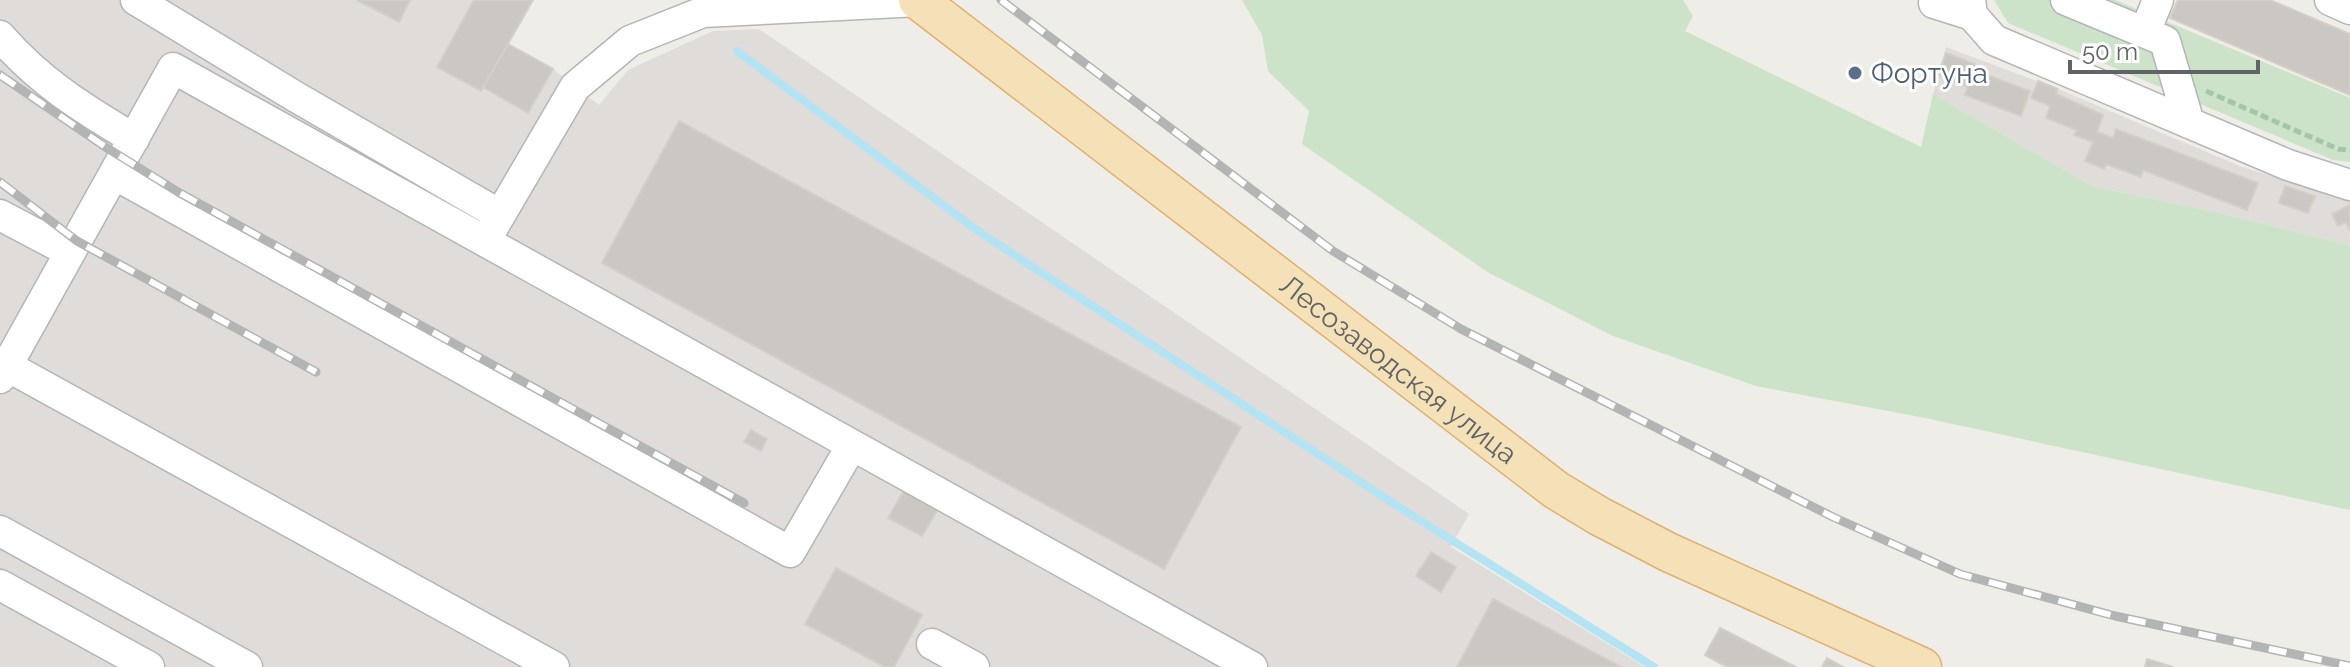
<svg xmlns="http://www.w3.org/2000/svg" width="2350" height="667" font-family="Raleway,sans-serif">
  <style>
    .industrial { fill: #dfdcda }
    .green { fill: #cde3c9 }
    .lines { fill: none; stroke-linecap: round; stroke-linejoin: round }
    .stream { stroke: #b4e3f4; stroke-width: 8 }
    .building { fill: #cbc8c4; stroke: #d4cec7; stroke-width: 2 }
    .minor-casing { stroke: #b3b6b8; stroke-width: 33 }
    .major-casing { stroke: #e0af71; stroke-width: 41 }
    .path { stroke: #a4c6a8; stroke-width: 5; stroke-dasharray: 8 4; stroke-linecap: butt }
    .minor { stroke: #fff; stroke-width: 30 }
    .major { stroke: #f5e1b8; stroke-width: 38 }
    .rail-casing { stroke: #b3b4b4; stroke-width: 9 }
    .rail { stroke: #fff; stroke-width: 6; stroke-dasharray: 18; stroke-linecap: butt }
    .service-dot { fill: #5c6f8a; stroke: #fff; stroke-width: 3 }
    .labels { text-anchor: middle; stroke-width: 6; stroke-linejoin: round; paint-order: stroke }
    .service-label { font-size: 28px; fill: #4e5e75; stroke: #fff; text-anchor: start }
    .street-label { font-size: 28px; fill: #606466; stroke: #fff }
  </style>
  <rect width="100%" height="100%" fill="#efede8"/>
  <!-- industrial -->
  <path class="industrial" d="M0,0H533L508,44L553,69L599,105L628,70L713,31L759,29L1469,514L1451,547L1645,667H0Z
    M1946,47L2058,89L2242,167L2350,200V245L2228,215L2092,186L1933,94Z"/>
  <!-- green -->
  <path class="green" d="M1242,0H1683L1693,16L1685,31L1921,147L1933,94L2092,186L2228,215L2350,245V510L1925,418L1756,386L1613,336L1489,273L1302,144L1309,111L1268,71L1262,35Z
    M1994,0H2115L2350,98V162L2333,160L2008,23Z"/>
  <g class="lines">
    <!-- stream -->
    <path class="stream" d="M737,51L978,231L1399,507L1654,667"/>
  </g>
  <!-- building -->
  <path class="building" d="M357,0H410L399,22Z
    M474,0H533L481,91L437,67Z
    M2178,0H2270L2350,34V95L2170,18Z
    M508,44L553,69L528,113L483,87Z
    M1946,53L1975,64L1973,70L2030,91L2021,116L1965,95L1968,87L1938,75Z
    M2038,81L2058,89L2056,94L2103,115L2097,132L2113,138L2116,129L2258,183L2247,210L2143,170L2141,177L2106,164L2104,169L2085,161L2093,142L2074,135L2077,130L2046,118L2050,106L2031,98Z
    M679,121L1241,427L1164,569L602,263Z
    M2285,186L2315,196L2308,213L2279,203Z
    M2350,205V231L2346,222L2338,226L2332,214Z
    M751,430L767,439L761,451L744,442Z
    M906,487L940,506L922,536L888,518Z
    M1431,552L1456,567L1441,592L1416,576Z
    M836,568L922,615L894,667H885L805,624Z
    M1493,599L1621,667H1457Z
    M1720,628L1796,667H1727L1705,655Z
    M1827,658L1843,667H1822Z
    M2147,659L2173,667H2145Z"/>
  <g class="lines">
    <!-- minor casing -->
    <g class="minor-casing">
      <path id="minor" d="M136,0L296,97L500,215
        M1970,0L1972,15L1994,40L2288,165L2350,185
        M2066,0L2165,41L2189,123
        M2330,0L2350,9
        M1934,3L1972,15
        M2145,32L2158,0
        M0,36C40,82 82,108 134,139
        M114,174L790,552L852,445
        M0,215L70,252
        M485,241L575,87L630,41L703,12L919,1
        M0,366H7L554,667
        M0,378L173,68L1252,667
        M0,531L247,667
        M0,585L149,667
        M932,644L974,667"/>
    </g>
    <!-- major casing -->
    <g class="major-casing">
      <g id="major">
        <path id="s1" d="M918,0L1556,490L1599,516L1668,552L1922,667"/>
      </g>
    </g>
    <!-- path -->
    <path class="path" d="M2206,91L2338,149L2350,150"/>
    <!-- minor -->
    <use href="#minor" class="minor"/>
    <!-- major -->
    <use href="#major" class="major"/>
    <!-- rail casing -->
    <g class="rail-casing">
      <path id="rail" d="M1001,0L1333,251L1461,329L1833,517L1960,574L2115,616L2350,666
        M0,75L107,148L178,192L744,503
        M0,182L77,241L316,372"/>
    </g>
    <!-- rail -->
    <use href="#rail" class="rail"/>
  </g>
  <!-- markers -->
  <circle class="service-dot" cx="1855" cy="73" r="8"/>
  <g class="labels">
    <!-- service labels -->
    <g class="service-label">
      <text x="1871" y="83">Фортуна</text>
    </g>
    <!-- street labels -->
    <g class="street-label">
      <text dy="10" stroke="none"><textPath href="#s1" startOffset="606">Лесозаводская улица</textPath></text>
    </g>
  </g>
  <!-- scale -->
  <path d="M2070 60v12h188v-12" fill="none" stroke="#606466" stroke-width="4"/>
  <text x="2082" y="60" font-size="24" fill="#606466" stroke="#ffffff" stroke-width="6" paint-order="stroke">50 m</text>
</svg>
